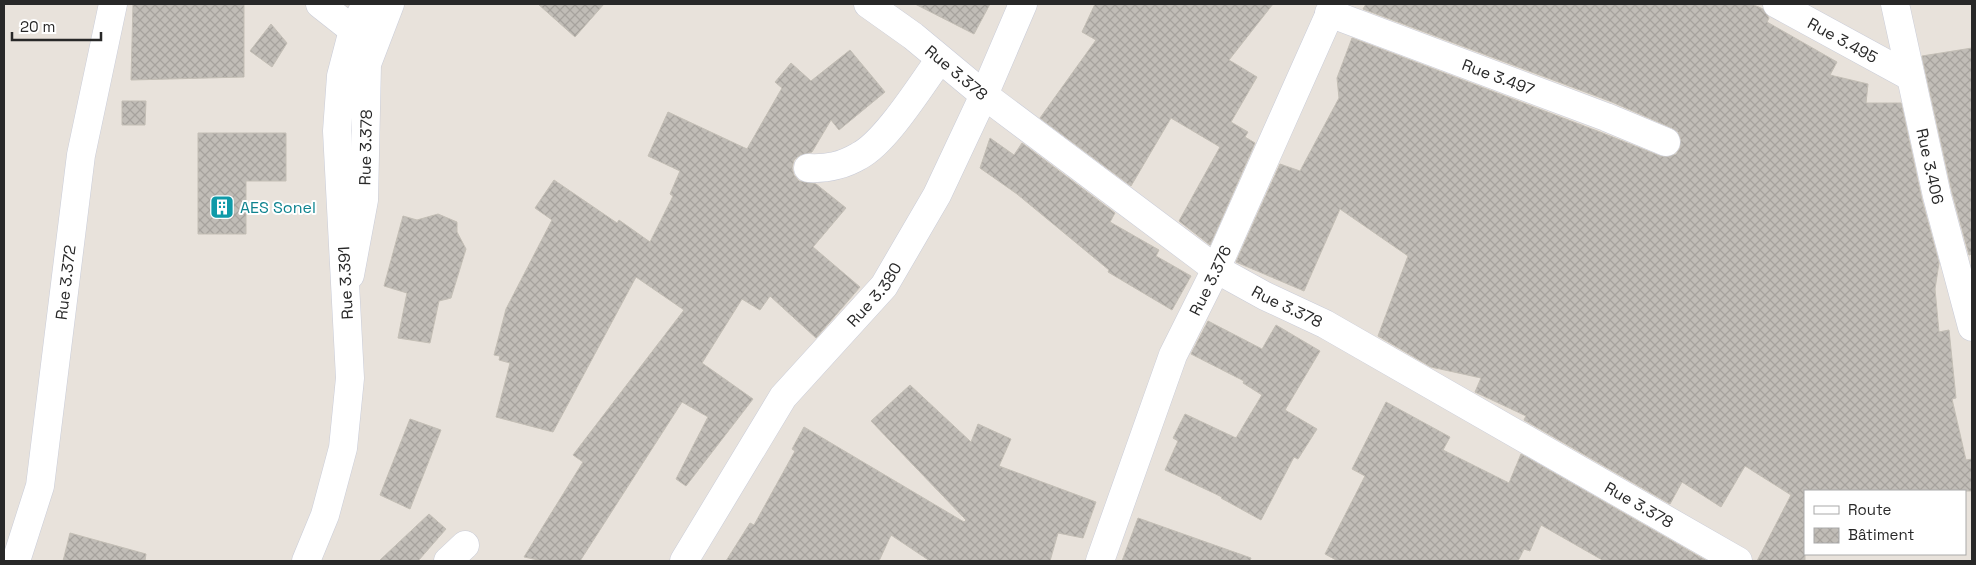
<svg xmlns="http://www.w3.org/2000/svg" width="1976" height="565" font-family="'Space Grotesk',sans-serif">
  <style>
    .building { fill: url(#building-cross-hatch); stroke: #c3beb5 }
    .lines { fill: none; stroke-linecap: round; stroke-linejoin: round }
    .minor-casing { stroke: #c9ccd8; stroke-width: 29 }
    .secondary-casing { stroke: #c9ccd8; stroke-width: 29 }
    .minor { stroke: #fff; stroke-width: 28 }
    .secondary { stroke: #fff; stroke-width: 28 }
    .labels { text-anchor: middle; stroke-width: 4; stroke-linejoin: round; paint-order: stroke }
    .street-label { font-size: 16px; fill: #282828; stroke: #fff }
    .culture-label { font-size: 16px; fill: #0d838f; stroke: #fff; text-anchor: start }
  </style>
  <defs>
    <pattern id="building-cross-hatch" width="8" height="8" patternUnits="userSpaceOnUse" patternTransform="scale(1.25)"><rect width="8" height="8" fill="#c1bdb7"/><path d="M0 0l8 8M0 8l8-8" fill="none" stroke="#a6a29d"/></pattern>
  </defs>
  <rect width="100%" height="100%" fill="#e8e2db"/>
  <!-- building -->
  <path class="building" d="M133,4H244V77L131,80Z
    M538,4H604L575,37Z
    M915,4H990L974,34Z
    M1095,4H1273L1229,60L1257,77L1231,122L1248,132L1245,137L1255,143L1210,245L1179,221L1220,147L1171,118L1131,186L1040,118L1096,40L1082,32Z
    M1366,4H1752L1763,9L1769,18L1767,22L1837,62L1830,75L1868,84L1866,103H1901L1922,200L1939,263L1935,289L1939,332L1949,330L1956,398L1952,399L1966,460L1972,459V491H1805V561H1757L1791,495L1745,466L1721,507L1682,482L1670,504L1524,420L1526,416L1475,392L1481,378L1431,367L1378,336L1408,256L1340,209L1304,291L1236,262L1280,164L1300,171L1339,98L1337,78L1352,38L1600,132L1660,156L1668,157L1676,154L1680,148L1681,140L1678,132L1672,128L1612,102L1363,9Z
    M271,24L287,43L272,67L250,51Z
    M1972,48V254L1969,255L1952,192L1922,56Z
    M850,50L885,92L839,130L831,120L812,152L800,155L794,160L792,168L794,175L799,181L816,184L846,208L813,247L860,287L816,338L770,296L760,310L742,299L702,363L753,399L686,486L676,479L708,417L682,402L580,561H543L524,557L583,462L573,455L684,310L636,277L553,432L496,417L510,363L499,360L500,356L494,355L506,309L552,220L535,208L554,180L617,223L619,220L650,242L673,196L670,194L680,171L648,156L668,112L747,149L782,88L775,82L791,63L811,81Z
    M122,101H146L145,125H122Z
    M198,133H286V181H246V234H198Z
    M990,138L1014,155L1022,143L1115,213L1110,222L1159,250L1156,256L1191,276L1172,310L1108,272L1109,270L1017,194L980,168Z
    M438,214L457,222V232L466,249L451,298L439,301L430,343L398,338L407,293L384,286L403,216L417,220Z
    M1208,321L1262,349L1276,325L1320,351L1285,410L1317,429L1298,459L1294,457L1261,520L1221,498L1222,497L1165,470L1178,441L1173,438L1185,414L1236,438L1262,395L1243,383L1244,381L1191,354Z
    M910,385L971,442L978,424L1011,439L999,466L1096,502L1083,538L1058,533L1050,561H930L891,535L879,561H726L750,523L754,525L795,451L792,449L804,427L964,522L966,520L871,421Z
    M1386,402L1450,437L1443,450L1509,483L1521,454L1707,561H1604L1541,525L1530,551L1524,549L1518,561H1338L1325,554L1365,476L1352,469Z
    M410,419L441,430L410,509L380,495Z
    M429,514L446,529L418,561H379Z
    M1138,518L1251,558L1250,561H1122Z
    M70,533L146,554L145,561H63Z"/>
  <g class="lines">
    <!-- minor casing -->
    <g class="minor-casing">
      <g id="minor">
        <path d="M320,4L353,30"/>
        <path id="s1" d="M868,4L913,36L984,95L1216,269L1265,296L1325,324L1738,561"/>
        <path id="s2" d="M1777,4L1909,76"/>
        <path id="s3" d="M1895,4L1937,196L1972,327"/>
        <path id="s4" d="M1329,13L1606,117L1666,142"/>
        <path d="M808,168C827,169 842,166 859,156C886,142 921,85 940,59"/>
        <path id="s5" d="M350,275L364,200L367,64L390,4"/>
        <path id="s6" d="M16,561L40,486L81,155L113,4"/>
        <path d="M448,561L465,545"/>
        <path id="s7" d="M684,561L783,397L884,286L937,195L984,95L1023,4"/>
        <path id="s8" d="M1100,561L1173,355L1216,269L1334,4"/>
      </g>
    </g>
    <!-- secondary casing -->
    <g class="secondary-casing">
      <path id="secondary" d="M306,561L325,515L343,448L350,378L337,131L341,76L353,30L366,4"/>
    </g>
    <!-- minor -->
    <use href="#minor" class="minor"/>
    <!-- secondary -->
    <use href="#secondary" class="secondary"/>
  </g>
  <!-- icons -->
  <defs>
    <g id="building-square" transform="scale(1.25)"><rect x="-9" y="-9" width="18" height="18" rx="4" fill="#0f9aa8" stroke="#fff"/><path d="M-4-6H4V6H1V3H-1V6H-4ZM-2.5-4.3h1.7v1.8h-1.7ZM.8-4.3h1.7v1.8H.8ZM-2.5-1h1.7V.8h-1.7ZM.8-1h1.7V.8H.8Z" fill="#fff"/></g>
  </defs>
  <g fill-rule="evenodd">
    <use href="#building-square" x="222" y="207"/>
  </g>
  <g class="labels">
    <!-- street labels -->
    <g class="street-label">
      <text dy="6" stroke="none"><textPath href="#s2" startOffset="75">Rue 3.495</textPath></text>
      <text dy="6" stroke="none"><textPath href="#s1" startOffset="112">Rue 3.378</textPath></text>
      <text dy="6" stroke="none"><textPath href="#s4" startOffset="181">Rue 3.497</textPath></text>
      <text dy="6" stroke="none"><textPath href="#s5" startOffset="129">Rue 3.378</textPath></text>
      <text dy="6" stroke="none"><textPath href="#s3" startOffset="166">Rue 3.406</textPath></text>
      <text dy="6" stroke="none"><textPath href="#s8" startOffset="302">Rue 3.376</textPath></text>
      <text dy="6" stroke="none"><textPath href="#s6" startOffset="284">Rue 3.372</textPath></text>
      <text transform="translate(345 283) rotate(-93)" y="6">Rue 3.391</text>
      <text dy="6" stroke="none"><textPath href="#s7" startOffset="329">Rue 3.380</textPath></text>
      <text dy="6" stroke="none"><textPath href="#s1" startOffset="518">Rue 3.378</textPath></text>
      <text dy="6" stroke="none"><textPath href="#s1" startOffset="922">Rue 3.378</textPath></text>
    </g>
    <!-- culture labels -->
    <g class="culture-label">
      <text x="240" y="213">AES Sonel</text>
    </g>
  </g>
  <!-- border -->
  <rect width="1976" height="565" fill="none" stroke="#282828" stroke-width="10"/>
  <!-- legend -->
  <rect x="1804" y="490" width="162" height="65" fill="#ffffff" stroke="#a9a9a9"/>
  <rect x="1814" y="506" width="25" height="8" fill="#ffffff" stroke="#a9a9a9"/>
  <text x="1848" y="515" font-size="15" fill="#282828">Route</text>
  <rect x="1814" y="528" width="25" height="15" fill="url(#building-cross-hatch)" stroke="#a9a9a9"/>
  <text x="1848" y="540" font-size="15" fill="#282828">Bâtiment</text>
  <!-- scale -->
  <path d="M12 32v8h89v-8" fill="none" stroke="#282828" stroke-width="2.5"/>
  <text x="20" y="32" font-size="15" fill="#282828" stroke="#ffffff" stroke-width="4" paint-order="stroke">20 m</text>
</svg>
